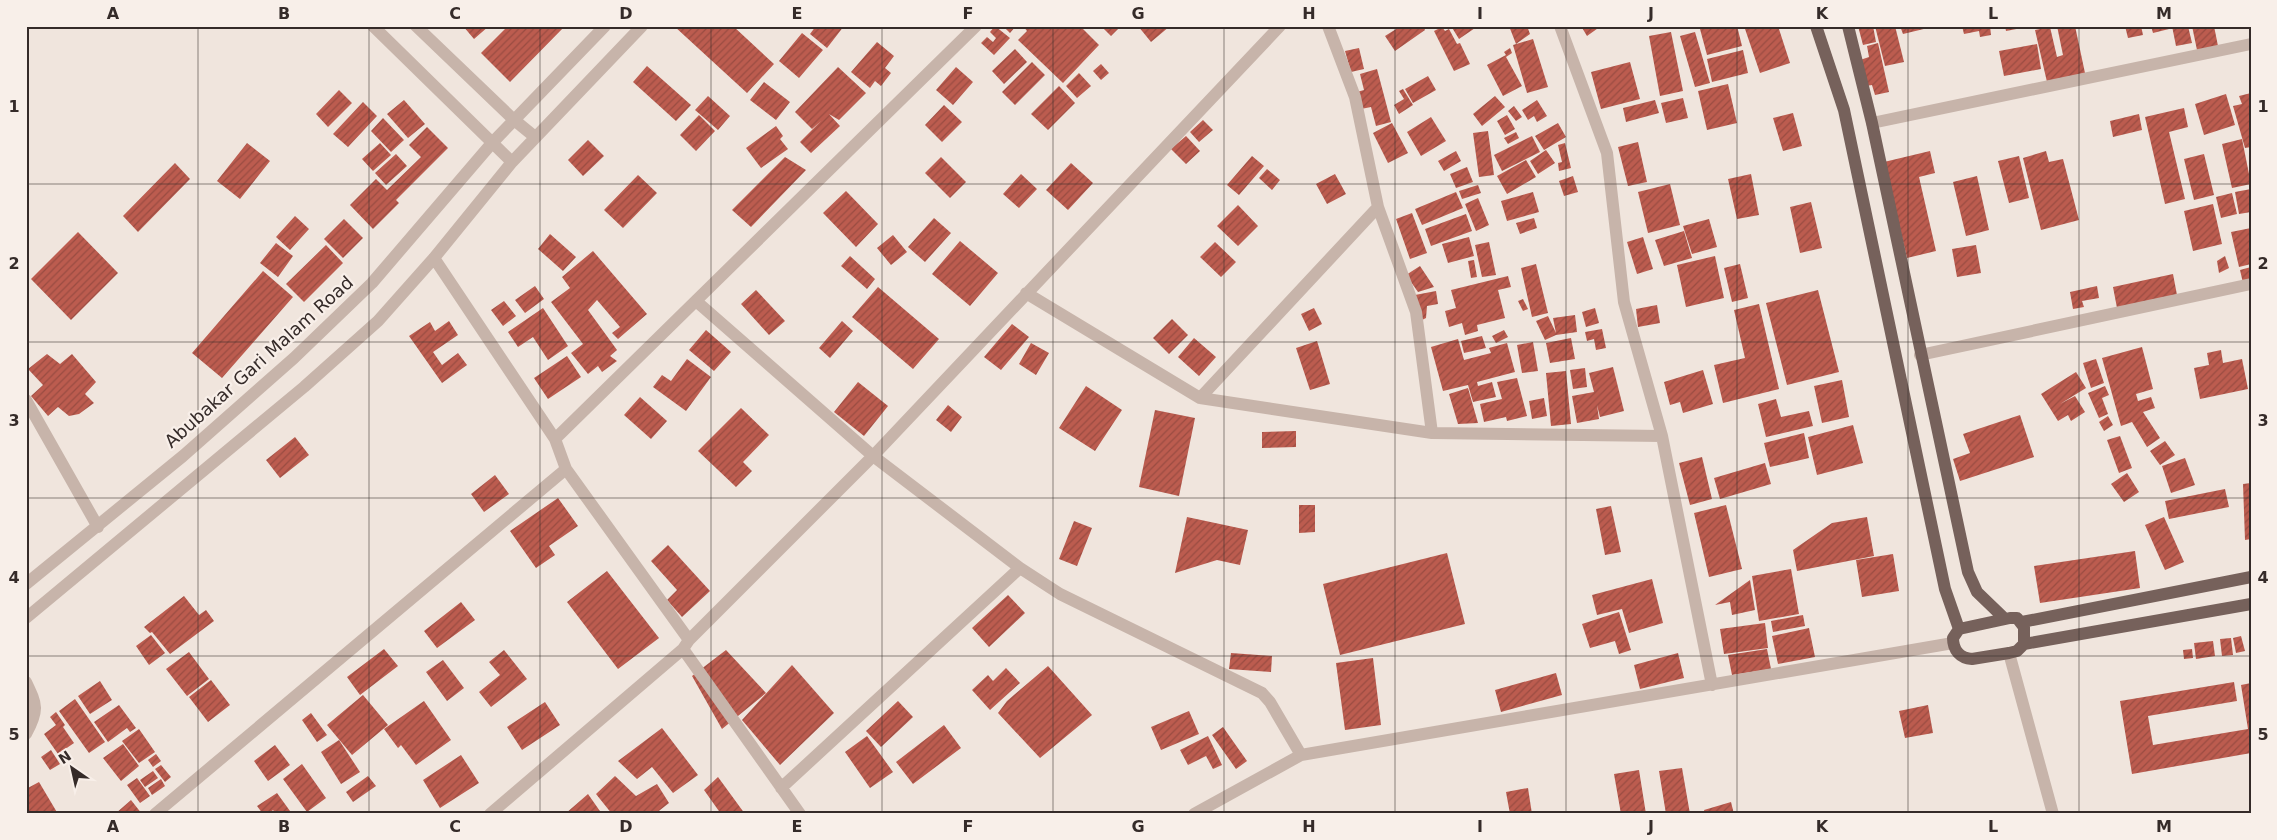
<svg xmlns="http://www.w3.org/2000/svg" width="2277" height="840" font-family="'DejaVu Sans',sans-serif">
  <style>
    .building { fill: url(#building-hatch) }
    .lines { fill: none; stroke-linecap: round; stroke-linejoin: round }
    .minor { stroke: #c7b4aa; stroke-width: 12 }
    .major { stroke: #76615b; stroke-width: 12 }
    .grid { fill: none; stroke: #352b29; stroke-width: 1; stroke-opacity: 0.55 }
    .labels { text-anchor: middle; stroke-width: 4.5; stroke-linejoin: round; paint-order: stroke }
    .street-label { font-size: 18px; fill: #352b29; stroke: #f8efe9 }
    .neatline { fill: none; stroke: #352b29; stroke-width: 2 }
    .grid-label { font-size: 16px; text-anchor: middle; font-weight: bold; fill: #352b29 }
  </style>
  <defs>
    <pattern id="building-hatch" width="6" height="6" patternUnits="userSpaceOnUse" patternTransform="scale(1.25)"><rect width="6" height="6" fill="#bc5c4f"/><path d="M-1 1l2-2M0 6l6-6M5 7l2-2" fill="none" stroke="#9a4c42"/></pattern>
  </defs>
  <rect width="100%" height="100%" fill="#f0e5dd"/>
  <!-- building -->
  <path class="building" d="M463,26H489L474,39Z
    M508,26H565L510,82L481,53Z
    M674,26H733L774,64L747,93Z
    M816,26H844L827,48L810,34Z
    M995,26L1010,38L994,55L981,43L987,37L993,42L996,38L990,32Z
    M1003,26H1016L1010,33Z
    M1023,26H1080L1099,45L1063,83L1018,40L1027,31Z
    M1101,26H1121L1111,36Z
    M1138,26H1170L1151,42Z
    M1401,26H1423L1425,30L1395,51L1385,36Z
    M1451,26H1478L1459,39Z
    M1509,26H1527L1530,34L1516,44Z
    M1581,26H1601L1587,36Z
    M1711,26H1737L1742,46L1707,55L1700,29Z
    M1744,26H1778L1790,63L1760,73Z
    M1858,26H1873L1876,42L1863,45Z
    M1875,26H1895L1904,62L1885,66Z
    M1900,26H1932V27L1903,34Z
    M1962,26H1990L1991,35L1980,37L1979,31L1964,34Z
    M2005,26H2027V27L2006,31Z
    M2057,26H2075L2085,73L2047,82L2035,30L2050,27L2057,57L2063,55Z
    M2125,26H2141L2143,35L2128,38Z
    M2151,26H2168L2169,29L2153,33Z
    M2172,26H2188L2192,43L2176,46Z
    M2192,26H2214L2218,46L2197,50Z
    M1442,27L1445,31L1449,29L1457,44L1460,43L1470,64L1454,71L1434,31Z
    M1671,32L1683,91L1660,96L1649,36Z
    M1695,32L1710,83L1695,87L1680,36Z
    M802,33L823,50L799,78L779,61Z
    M1533,39L1548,87L1527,93L1513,45Z
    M877,42L894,56L885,68L891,73L881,86L875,81L870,88L851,72Z
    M1878,43L1889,92L1875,95L1872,85L1866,86L1860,60L1869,57L1867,46Z
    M2037,44L2041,69L2004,76L1999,51Z
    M1359,48L1364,69L1351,72L1345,51Z
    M1510,48L1512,53L1506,57L1522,86L1503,96L1487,65L1506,55L1504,52Z
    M1015,49L1027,62L1004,84L992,71Z
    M1743,50L1748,73L1712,82L1707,59Z
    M1032,62L1045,75L1015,105L1002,92Z
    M1630,62L1640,99L1601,109L1591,72Z
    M1101,64L1109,73L1101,80L1093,71Z
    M647,66L691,105L676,121L633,82Z
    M838,67L866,93L839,120L829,114L840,126L811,153L800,142L821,121L812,129L795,112Z
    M956,67L973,82L953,105L936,90Z
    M1377,69L1391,122L1376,126L1371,107L1361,109L1357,92L1364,90L1360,74Z
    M1079,73L1091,86L1077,98L1066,86Z
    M1428,76L1436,90L1413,103L1405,89Z
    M764,82L790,102L776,120L750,100Z
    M1728,84L1737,123L1707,130L1698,91Z
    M1059,86L1075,103L1048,130L1031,114Z
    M1403,89L1413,105L1399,114L1394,105L1404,99L1399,91Z
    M339,90L352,103L328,127L316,114Z
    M2251,93V147L2245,148L2233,106L2242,104L2239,96Z
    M2226,94L2235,125L2204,135L2195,104Z
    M708,96L730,116L718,130L695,110Z
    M1495,96L1505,107L1482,126L1473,114Z
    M1683,98L1688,118L1666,123L1661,103Z
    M404,100L425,124L408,138L387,114Z
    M1537,100L1547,116L1537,122L1534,116L1528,120L1522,110Z
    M1655,100L1659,113L1626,122L1623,108Z
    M363,102L377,116L348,147L333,134Z
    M944,105L962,122L942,142L925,125Z
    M1514,106L1522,117L1516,121L1508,111Z
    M2184,108L2188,127L2169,132L2185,199L2165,204L2145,117Z
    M1793,113L1802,146L1783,151L1773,118Z
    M2139,114L2142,130L2113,137L2110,121Z
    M699,115L715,131L696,151L680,135Z
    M1507,115L1515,129L1505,135L1497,121Z
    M1431,117L1446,141L1421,156L1407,132Z
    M383,118L404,140L391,152L371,131Z
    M1203,120L1213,130L1199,142L1190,132Z
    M1392,123L1408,153L1388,163L1373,133Z
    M1558,123L1566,137L1544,150L1535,136Z
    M776,126L783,136L780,139L788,149L761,168L746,148Z
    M427,127L448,148L396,200L399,203L373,229L350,205L376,179L387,190L421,157L409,145Z
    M1488,131L1494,175L1479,177L1473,133Z
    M1516,132L1519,138L1508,144L1504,138Z
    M1186,136L1200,151L1186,164L1171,149Z
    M1532,136L1540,152L1502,171L1494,155Z
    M2242,139L2251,184L2232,188L2222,144Z
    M588,140L604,156L583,176L568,160Z
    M1638,142L1647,182L1628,186L1618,147Z
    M247,143L270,161L240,199L217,181Z
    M380,143L391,155L373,171L362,159Z
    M1565,143L1571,168L1559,171L1558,163L1562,162L1558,145Z
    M1546,150L1555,163L1538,174L1530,161Z
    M1456,151L1461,161L1444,171L1438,161Z
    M1930,151L1935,173L1919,177L1936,251L1907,258L1884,162Z
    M2046,151L2049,162L2063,159L2079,220L2041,230L2023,158Z
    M396,154L407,166L386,185L375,173Z
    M2204,154L2214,195L2194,200L2184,159Z
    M1252,156L1264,166L1239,195L1227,185Z
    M2019,156L2029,198L2009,203L1998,161Z
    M785,157L806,170L751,227L732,210Z
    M941,157L966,182L950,198L925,173Z
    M1526,160L1536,177L1507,194L1497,176Z
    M175,163L190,179L138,232L123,216Z
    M1071,163L1093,183L1068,210L1046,190Z
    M1467,167L1473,182L1456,188L1450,174Z
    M1267,169L1280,180L1272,190L1259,178Z
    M1021,174L1037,189L1019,208L1003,194Z
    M1335,174L1346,194L1327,204L1316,184Z
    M1751,174L1759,215L1737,219L1728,179Z
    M638,175L657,193L623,228L604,210Z
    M1573,176L1578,192L1564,196L1559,181Z
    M1977,176L1989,230L1966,236L1953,182Z
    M1670,184L1680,225L1648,233L1638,192Z
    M1478,185L1481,193L1462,199L1459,191Z
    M2251,189V212L2239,214L2235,192Z
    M846,191L878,224L856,247L823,213Z
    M1456,192L1463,208L1422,225L1415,209Z
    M1533,192L1539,212L1507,221L1501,201Z
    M2232,193L2237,214L2221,218L2216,197Z
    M1478,198L1489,225L1476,231L1465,204Z
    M1811,202L1822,248L1800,253L1790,207Z
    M2213,204L2222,244L2193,251L2184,211Z
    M1238,205L1258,226L1238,246L1217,226Z
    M1412,213L1427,253L1410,259L1396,219Z
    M1466,214L1472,231L1431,246L1425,229Z
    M295,216L309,229L290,250L276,237Z
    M934,218L951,233L925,262L908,247Z
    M1534,218L1537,228L1520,234L1516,223Z
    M344,219L363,238L343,258L324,239Z
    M1709,219L1717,247L1692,254L1683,226Z
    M2251,228V264L2239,267L2231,232Z
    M1684,231L1692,258L1664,266L1655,240Z
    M78,232L118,273L71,320L31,279Z
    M550,234L576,257L563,271L538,249Z
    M893,235L907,252L891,265L877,248Z
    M1469,237L1474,256L1448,263L1442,244Z
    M1643,237L1653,269L1637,274L1627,242Z
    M960,241L998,273L970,306L932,274Z
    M1215,242L1236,262L1221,277L1200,257Z
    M1489,242L1496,275L1482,277L1475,245Z
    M276,243L293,256L278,277L260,263Z
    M326,245L343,263L304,302L286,284Z
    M1976,245L1981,273L1957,277L1952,249Z
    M593,251L647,314L618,339L612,333L620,327L597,300L588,310L617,350L610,356L617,361L602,372L598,366L588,374L571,353L583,344L551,302L570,288L562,277Z
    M850,256L875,279L867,289L841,266Z
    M1715,256L1724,298L1686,307L1677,265Z
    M2225,256L2229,268L2219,273L2217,261Z
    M1474,260L1477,277L1471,278L1468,261Z
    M1536,264L1548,313L1532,317L1521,268Z
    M1740,264L1748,298L1732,302L1724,268Z
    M1420,266L1434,287L1418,292L1406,275Z
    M2251,267V281L2243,283L2240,270Z
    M263,271L293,297L222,378L192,353Z
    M2173,274L2177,295L2117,308L2113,287Z
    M1508,276L1511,287L1498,290L1505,318L1477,325L1478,331L1465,335L1462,323L1449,327L1445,311L1456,308L1451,290Z
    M535,286L544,299L525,313L515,300Z
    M2097,286L2099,298L2082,301L2084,307L2073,309L2070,292Z
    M878,287L939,339L913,369L852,317Z
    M756,290L785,321L769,335L741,304Z
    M1818,290L1839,372L1787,385L1766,303Z
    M1436,291L1438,304L1427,306L1426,318L1420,321L1415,295Z
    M1523,299L1528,309L1523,311L1518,301Z
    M504,301L516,316L503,326L491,310Z
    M1759,304L1779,389L1723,403L1714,365L1745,358L1734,310Z
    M1657,305L1660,323L1638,327L1636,309Z
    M543,308L568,346L548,360L533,337L518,347L508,332Z
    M1314,308L1322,324L1309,331L1301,314Z
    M1595,308L1599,323L1586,327L1582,312Z
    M1575,315L1577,332L1556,335L1545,340L1536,321L1548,316L1556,333L1553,318Z
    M1172,319L1188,335L1169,354L1153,338Z
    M449,321L458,335L433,352L442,365L458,353L467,365L442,383L409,336L430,322L435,331Z
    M842,321L853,331L830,358L819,348Z
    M1012,324L1029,337L1001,370L984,357Z
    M1602,329L1606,348L1596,350L1594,339L1587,341L1585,332Z
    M706,330L731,352L714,371L689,350Z
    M1504,330L1508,337L1496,343L1492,336Z
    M1482,336L1486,348L1464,353L1461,341Z
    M1194,338L1216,357L1199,376L1178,357Z
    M1571,338L1575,359L1550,363L1546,343Z
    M1458,339L1464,360L1491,353L1489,348L1507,343L1515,372L1477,382L1478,386L1492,382L1496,397L1473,402L1468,385L1443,391L1431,347Z
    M1317,341L1330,384L1310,390L1296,348Z
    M1533,342L1538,371L1522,373L1517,345Z
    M1031,343L1049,353L1036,375L1019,364Z
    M2142,347L2153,389L2136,394L2138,401L2151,397L2155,408L2143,412L2160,438L2147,447L2132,422L2121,426L2102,358Z
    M2221,350L2223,363L2242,359L2248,389L2200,399L2194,368L2209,365L2207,353Z
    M47,354L60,364L72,354L96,382L85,394L94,403L79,414L69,416L58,407L48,416L31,396L43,385L28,369Z
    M567,356L581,377L548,399L534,378Z
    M687,359L711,377L686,411L653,387L662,375L671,381Z
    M2096,359L2104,383L2091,388L2083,363Z
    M1613,367L1624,411L1600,417L1597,405L1599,419L1577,423L1572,396L1594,392L1589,373Z
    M1585,368L1587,387L1573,389L1570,370Z
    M1703,370L1713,404L1683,413L1680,402L1670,405L1664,382Z
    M1566,371L1571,424L1551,426L1546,373Z
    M2076,372L2086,388L2060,404L2075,396L2085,412L2071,421L2068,415L2058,421L2041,394Z
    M1517,378L1527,416L1507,421L1506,417L1484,422L1480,404L1502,399L1497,382Z
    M1842,380L1849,417L1822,423L1814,386Z
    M858,382L888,406L864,436L834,412Z
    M1086,386L1122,410L1095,451L1059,428Z
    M2105,386L2109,395L2102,398L2108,414L2099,418L2088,393Z
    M1468,388L1478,423L1458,424L1449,394Z
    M640,397L667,421L651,439L624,415Z
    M1544,398L1547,416L1532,419L1529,401Z
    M1776,399L1781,417L1809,411L1813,426L1766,437L1758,404Z
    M948,405L962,417L951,432L936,420Z
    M741,408L769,435L743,462L752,471L736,487L698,451Z
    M1155,410L1195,418L1179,496L1139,487Z
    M2020,415L2034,457L1960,481L1953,459L1970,453L1963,434Z
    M2108,416L2113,425L2104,431L2099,422Z
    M1853,425L1863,463L1817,475L1808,437Z
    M1296,431V447L1262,448V432Z
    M1804,433L1809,458L1770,467L1764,443Z
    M2120,436L2132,468L2119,473L2107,440Z
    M295,437L309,455L280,478L266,460Z
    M2165,441L2175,455L2160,465L2150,451Z
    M1702,457L1712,499L1690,505L1679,463Z
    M2185,458L2195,485L2171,493L2162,466Z
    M1765,463L1771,484L1720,499L1714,478Z
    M2127,473L2139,492L2124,502L2111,484Z
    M495,475L509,494L484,512L471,494Z
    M2251,483V539L2245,540L2243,484Z
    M2225,489L2229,507L2169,519L2165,501Z
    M558,498L578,526L549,546L555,555L536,568L510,531Z
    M1299,505H1315V532L1299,533Z
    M1726,505L1742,569L1709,577L1694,513Z
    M1611,506L1621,552L1605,555L1596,509Z
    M1187,517L1248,530L1240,565L1217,560L1175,573Z
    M1867,517L1874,556L1797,571L1793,550L1832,523Z
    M2164,517L2184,562L2165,570L2145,525Z
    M1074,521L1092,528L1077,566L1059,559Z
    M668,545L710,591L682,617L667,600L677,590L651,561Z
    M2135,551L2140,588L2040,603L2034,566Z
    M1447,553L1465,624L1340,655L1323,584Z
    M1893,554L1899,591L1862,597L1856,560Z
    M1791,569L1799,614L1759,621L1752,576Z
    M607,571L659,638L618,669L567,602Z
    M1652,579L1663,623L1629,633L1622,609L1597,615L1592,595Z
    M1750,580L1755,610L1732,615L1730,602L1715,605Z
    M1008,595L1025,613L989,647L972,628Z
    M184,596L199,615L206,610L214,621L170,654L152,632L150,633L144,627Z
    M461,602L475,620L437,648L424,631Z
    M1619,612L1631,650L1619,654L1615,641L1590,648L1582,624Z
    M1803,615L1805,626L1773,632L1771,621Z
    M1765,623L1768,648L1724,654L1720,629Z
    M1809,628L1815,657L1778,664L1772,636Z
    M151,635L165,653L149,665L136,646Z
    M2241,636L2245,651L2236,653L2233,638Z
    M2231,638L2233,655L2222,656L2220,639Z
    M2213,641L2215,656L2196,659L2194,643Z
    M384,649L398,666L360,695L347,677Z
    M1767,649L1771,669L1732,675L1728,655Z
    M2192,649L2193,658L2184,659L2183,650Z
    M504,650L527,679L491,707L479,692L500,675L489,662Z
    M726,650L766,693L722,729L692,676Z
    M189,652L209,679L187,696L166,669Z
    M1231,653L1272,656L1271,672L1229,669Z
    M1678,653L1684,678L1640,689L1634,665Z
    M1373,658L1381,725L1345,730L1336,663Z
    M443,660L464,688L447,701L426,672Z
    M792,665L834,713L780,765L742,720Z
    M1048,666L1092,715L1040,758L998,713L1007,701Z
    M1006,668L1020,683L990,710L972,690L988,675L993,681Z
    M1556,673L1562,695L1501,712L1495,690Z
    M211,680L230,705L208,722L189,697Z
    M100,681L112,700L90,714L78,696Z
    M2234,682L2237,701L2148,716L2153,745L2248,729L2241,685L2251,683V753L2132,774L2120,701Z
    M363,695L388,725L352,755L327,725Z
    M75,699L105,742L89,753L59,711Z
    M424,701L451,740L416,765L401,745L398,748L384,729Z
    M898,701L913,717L881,747L866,731Z
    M545,702L560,725L522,750L507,727Z
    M119,705L136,728L130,732L127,728L108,742L94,722Z
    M1928,705L1933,733L1905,738L1899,711Z
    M1189,711L1199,734L1161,750L1151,727Z
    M56,712L65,725L63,727L74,743L58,754L44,734L56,725L50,717Z
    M311,713L327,735L317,742L302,720Z
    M944,725L961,748L913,784L896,762Z
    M1223,727L1247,761L1236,769L1212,735Z
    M662,728L698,775L673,793L652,767L637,779L618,761Z
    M139,729L155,752L139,763L122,741Z
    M867,736L893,772L870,788L845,752Z
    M1208,736L1222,765L1213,769L1206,756L1188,765L1180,750Z
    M339,740L360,772L341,784L321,752Z
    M123,744L139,766L121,781L103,758Z
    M275,745L290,765L268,781L254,761Z
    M51,750L60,764L50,770L41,757Z
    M156,754L161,761L153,767L148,760Z
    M461,755L479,783L440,808L423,780Z
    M302,764L326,798L307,812L283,779Z
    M161,765L171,777L165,782L155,769Z
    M1682,768L1690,814H1666L1659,771Z
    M1639,770L1646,814H1621L1614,774Z
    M153,771L158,778L145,787L140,780Z
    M368,776L376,786L353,802L346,792Z
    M615,776L636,796L657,784L669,803L655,814H612L596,794Z
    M718,777L745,814H721L704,790Z
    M137,778L150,796L140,803L127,785Z
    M161,779L165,786L152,795L148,788Z
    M39,782L58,814H26V789Z
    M1528,788L1532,814H1510L1506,792Z
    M277,793L290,811L286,814H276L273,810L269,814H263L257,806Z
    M588,794L602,814H565Z
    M131,800L142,814H115Z
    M1731,802L1734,814H1705L1704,810Z"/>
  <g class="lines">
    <!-- minor -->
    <path class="minor" d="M373,26L512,162
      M416,26L513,119L535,137
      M1328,26L1355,97L1378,207L1416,312L1432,433
      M1560,26L1607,153L1624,302L1662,436L1712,685
      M1872,123L2251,44
      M434,258L555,439L566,469L689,640
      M1026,293L1200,398L1432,433L1662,436
      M696,301L873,456L1020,568L1060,594L1262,693L1270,702L1301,755
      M1920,355L2251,284
      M1200,398L1378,207
      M26,400L98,527
      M555,439L976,26
      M26,584L183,456L294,358L372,283L492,143L605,26
      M26,618L304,387L378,321L434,258L512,162L642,26
      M683,649L800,814
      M2009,653L2053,814
      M26,682C37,705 39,710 26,734
      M781,788L1020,568
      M155,814L566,469
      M490,814L683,649L689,640L873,456L1280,26
      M1194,814L1301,755L1953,643"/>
    <!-- major -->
    <path class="major" d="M1816,26L1844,110L1945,589L1959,629
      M1848,26L1872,123L1968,572L1977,592L2005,619
      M2010,618H2017L2024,627V644L2017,651L2009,653L1972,659C1960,658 1953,650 1953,638L1959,629Z
      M2022,622L2251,577
      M2024,644L2251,604"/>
  </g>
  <!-- grid -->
  <path class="grid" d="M198,26V814M369,26V814M540,26V814M711,26V814M882,26V814M1053,26V814M1224,26V814M1395,26V814M1566,26V814M1737,26V814M1908,26V814M2079,26V814M26,184H2251M26,342H2251M26,498H2251M26,656H2251"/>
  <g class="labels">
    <!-- street labels -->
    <g class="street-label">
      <text transform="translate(259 362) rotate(-42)" y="6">Abubakar Gari Malam Road</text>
    </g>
  </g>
  <!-- border -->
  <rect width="2277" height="840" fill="none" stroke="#f8efe9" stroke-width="55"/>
  <!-- north arrow -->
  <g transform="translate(72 768) rotate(326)" stroke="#f8efe9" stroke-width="4" paint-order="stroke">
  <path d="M0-4L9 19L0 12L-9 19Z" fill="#352b29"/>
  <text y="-8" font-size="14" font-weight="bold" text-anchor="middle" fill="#352b29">N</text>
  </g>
  <rect x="28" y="28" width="2222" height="784" class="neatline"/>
  <g class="grid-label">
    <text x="113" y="19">A</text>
    <text x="284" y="19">B</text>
    <text x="455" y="19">C</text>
    <text x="626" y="19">D</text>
    <text x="797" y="19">E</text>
    <text x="968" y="19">F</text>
    <text x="1138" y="19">G</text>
    <text x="1309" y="19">H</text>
    <text x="1480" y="19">I</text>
    <text x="1651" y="19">J</text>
    <text x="1822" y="19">K</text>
    <text x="1993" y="19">L</text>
    <text x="2164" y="19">M</text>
    <text x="14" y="112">1</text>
    <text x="2263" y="112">1</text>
    <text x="14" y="269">2</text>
    <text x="2263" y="269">2</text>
    <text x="14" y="426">3</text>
    <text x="2263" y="426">3</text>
    <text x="14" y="583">4</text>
    <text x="2263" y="583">4</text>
    <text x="14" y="740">5</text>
    <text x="2263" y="740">5</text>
    <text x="113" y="832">A</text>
    <text x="284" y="832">B</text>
    <text x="455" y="832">C</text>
    <text x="626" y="832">D</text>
    <text x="797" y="832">E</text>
    <text x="968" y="832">F</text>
    <text x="1138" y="832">G</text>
    <text x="1309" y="832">H</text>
    <text x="1480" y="832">I</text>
    <text x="1651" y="832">J</text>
    <text x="1822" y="832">K</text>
    <text x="1993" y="832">L</text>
    <text x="2164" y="832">M</text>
  </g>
</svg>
